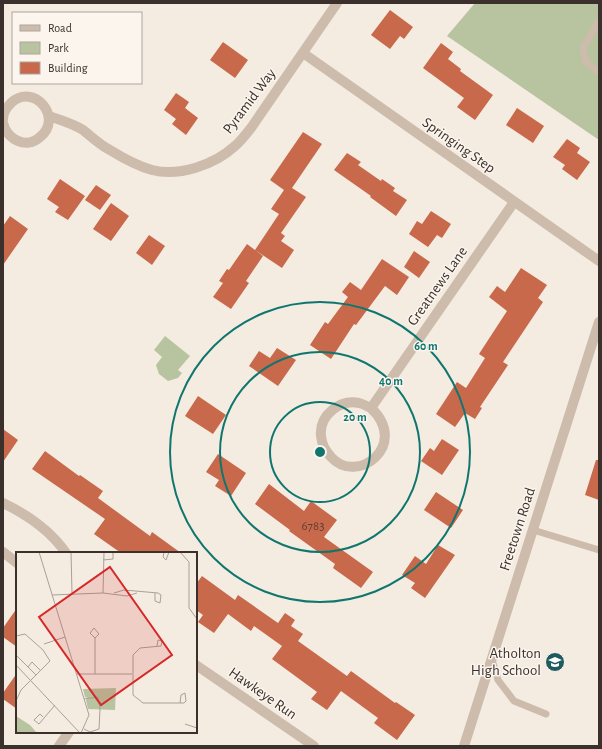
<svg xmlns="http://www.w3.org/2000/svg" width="602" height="749" font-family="'Alegreya Sans',sans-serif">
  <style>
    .green { fill: #b8c4a0 }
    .building { fill: #c8694b }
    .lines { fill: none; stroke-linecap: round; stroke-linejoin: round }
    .service { stroke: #cdbbac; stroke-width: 7 }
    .minor { stroke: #cdbbac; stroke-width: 10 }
    .tertiary { stroke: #cdbbac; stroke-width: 10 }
    .ring { fill: none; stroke: #0f766e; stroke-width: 2 }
    .labels { text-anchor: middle; stroke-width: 3; stroke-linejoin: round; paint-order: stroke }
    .number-label { font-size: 13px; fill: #5e3e33 }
    .street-label { font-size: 15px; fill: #3b302b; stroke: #fbf5ee }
    .poi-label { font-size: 15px; fill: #3b302b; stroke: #fbf5ee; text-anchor: end }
    .inset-road { fill: none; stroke: #aaa098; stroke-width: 1 }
    .view { fill: #d62828; fill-opacity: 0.15; stroke: #d62828; stroke-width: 2 }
    .inset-edge { fill: none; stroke: #3b302b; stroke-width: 2 }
    .centre { fill: #0f766e; stroke: #fbf5ee; stroke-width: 2 }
    .ring-label { font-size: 12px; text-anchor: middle; font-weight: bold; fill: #0f766e; stroke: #fbf5ee; stroke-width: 3; stroke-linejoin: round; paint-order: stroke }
  </style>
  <rect width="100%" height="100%" fill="#f4ebe1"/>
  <!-- green -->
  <path class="green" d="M475,3H599V140L447,36Z
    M165,336L190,356L178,370L182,373L178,378L168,381L159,374L156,365L162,357L154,350Z"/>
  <!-- building -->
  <path class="building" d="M390,10L413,27L404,39L400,36L390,49L371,35Z
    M223,42L248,60L235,78L210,60Z
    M441,43L453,52L448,59L461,69L460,71L493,95L475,120L457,107L464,98L423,68Z
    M176,93L189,102L185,108L198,118L186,135L172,124L176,119L164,110Z
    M517,108L544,126L533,143L506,125Z
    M303,132L322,144L292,188L306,197L281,233L285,236L281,241L294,250L282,268L255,250L279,214L271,209L284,190L270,180Z
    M567,139L580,148L577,153L590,162L577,180L562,169L565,165L553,157Z
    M347,153L361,162L358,165L381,181L382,179L395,188L393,191L407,200L396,216L370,197L371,196L334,170Z
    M60,179L85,196L68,220L55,212L59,207L47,199Z
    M96,185L111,195L100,210L85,200Z
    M111,203L129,216L111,241L93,229Z
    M431,211L451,224L442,238L437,235L428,247L409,234L417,221L422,224Z
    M10,216L28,229L3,265V226Z
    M149,235L165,246L152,265L136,253Z
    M247,244L263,256L246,281L249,283L231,309L213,297L223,283L219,281L227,269L229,270Z
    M414,251L430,262L419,278L404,267Z
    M382,259L409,277L397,295L385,286L356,325L354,324L331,359L310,345L325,322L328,324L348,297L342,292L350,282L361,290Z
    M521,268L547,285L538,298L543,302L503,362L508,365L480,407L482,408L475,419L465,413L455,427L436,414L457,382L466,388L485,358L479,354L507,311L489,297L497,286L505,292Z
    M277,348L296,360L278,386L249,366L259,351L270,358Z
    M198,396L226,415L213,434L185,416Z
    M3,429L18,440L3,462Z
    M442,439L459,450L442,475L421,461L430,448L434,451Z
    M45,451L79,476L80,475L103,491L98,498L150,536L152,532L181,553H121L94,534L105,519L32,469Z
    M218,454L246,473L231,496L215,486L219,480L206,472Z
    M596,460H599V500L585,495Z
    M269,484L304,511L311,501L337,520L324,537L373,572L361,588L333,568L335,564L289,531L290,530L255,504Z
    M436,492L463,510L451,528L424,510Z
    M438,545L455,555L425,598L411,588L415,583L402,575L415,556L426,564Z
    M202,576L235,600L238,595L278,623L285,613L295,620L291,626L303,634L298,641L347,676L351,671L395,703L396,702L415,715L397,740L374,723L378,718L341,691L327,710L311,699L317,692L272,659L282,646L254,626L251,631L228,614L214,633L198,622L203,615L196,610V584Z
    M17,608V647L3,637V628Z
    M17,673V709L3,699V693Z"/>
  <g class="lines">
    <!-- service -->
    <path class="service" d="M599,21L583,48L586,62L599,72
      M533,530L599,550
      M492,660L498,680L514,701L546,714"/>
    <!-- minor -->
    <path class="minor" d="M303,53L599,261
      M49,116C60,120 72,123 83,130C92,137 100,145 110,150C123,158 137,166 152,170C179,177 214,165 235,146C241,141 246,134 251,128L337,3
      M3,119C3,113 6,108 11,103C34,82 64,118 40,137C26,150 7,139 3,123
      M371,408C410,445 357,486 331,457C325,450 322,445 321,436C319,415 340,399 359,403C363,404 367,406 371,408L514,202
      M3,503C28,515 50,530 66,553
      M3,552L17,563
      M196,665L314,746
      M59,746L69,732"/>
    <!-- tertiary -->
    <path class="tertiary" d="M464,746L599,322"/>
  </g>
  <!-- distance rings -->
  <g class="ring">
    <circle cx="320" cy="452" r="50"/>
    <circle cx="320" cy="452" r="100"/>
    <circle cx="320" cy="452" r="150"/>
  </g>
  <!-- icons -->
  <defs>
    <g id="school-disc" transform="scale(1)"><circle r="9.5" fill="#1f5a5e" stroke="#fbf5ee"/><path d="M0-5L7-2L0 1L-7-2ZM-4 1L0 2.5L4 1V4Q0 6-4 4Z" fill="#fff"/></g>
  </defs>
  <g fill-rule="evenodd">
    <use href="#school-disc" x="555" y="662"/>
  </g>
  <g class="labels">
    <!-- number labels -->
    <g class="number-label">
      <text x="313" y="530">6783</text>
    </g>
    <!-- street labels -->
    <g class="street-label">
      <text transform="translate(249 101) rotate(-53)" y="5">Pyramid Way</text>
      <text transform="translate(459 145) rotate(35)" y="5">Springing Step</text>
      <text transform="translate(437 286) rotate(-55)" y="5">Greatnews Lane</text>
      <text transform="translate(517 529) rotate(-72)" y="5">Freetown Road</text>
      <text transform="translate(263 693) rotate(35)" y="5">Hawkeye Run</text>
    </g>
    <!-- poi labels -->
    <g class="poi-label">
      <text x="541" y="658">Atholton<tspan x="541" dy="17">High School</tspan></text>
    </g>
  </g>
  <!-- overview -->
  <g transform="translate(16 552)">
    <rect width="181" height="181" fill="#f4ebe1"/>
    <path d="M100,136L99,158L72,157L70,148L72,146L69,145L67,137ZM0,164L14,173L21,181H0Z" fill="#b8c4a0"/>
    <path class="inset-road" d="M23,0L73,163L65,181M55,0L56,41M148,0L147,5L150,8L153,0M164,0L173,10V56L181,67M87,8L97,7V0M87,41L88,0M98,41L108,38L142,41L145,43L144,51L139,49V41M36,43L87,41L111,44L121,41M0,84L9,82L27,98L34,109L5,138L0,149M79,86L74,81L78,76L83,82L79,86V122M28,92L49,85M141,94L142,88L146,89L145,94L124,96L117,103V143L127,151H168L170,149L169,141L165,143L164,151M0,103L20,123M0,113L64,181M12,115L16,110L25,119M61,122H116M68,147L82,145L84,157L83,177L74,180L68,177M27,165L24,162L18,168L23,172L39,153M169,172L181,176"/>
    <path class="view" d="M94,15L156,103L85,153L23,65Z"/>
    <rect width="181" height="181" class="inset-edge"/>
  </g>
  <circle cx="320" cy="452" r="6" class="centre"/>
  <g class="ring-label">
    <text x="426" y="350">60 m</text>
    <text x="391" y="385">40 m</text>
    <text x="355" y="421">20 m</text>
  </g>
  <!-- border -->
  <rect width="602" height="749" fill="none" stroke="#3b302b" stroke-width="8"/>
  <!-- legend -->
  <rect x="12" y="12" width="130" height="72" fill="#fbf5ee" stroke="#aea6a0"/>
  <rect x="20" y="25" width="20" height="6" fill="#cdbbac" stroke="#aea6a0"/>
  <text x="48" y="32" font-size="12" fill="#3b302b">Road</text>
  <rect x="20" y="42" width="20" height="12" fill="#b8c4a0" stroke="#aea6a0"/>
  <text x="48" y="52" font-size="12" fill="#3b302b">Park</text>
  <rect x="20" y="62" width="20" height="12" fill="#c8694b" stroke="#aea6a0"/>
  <text x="48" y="72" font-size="12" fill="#3b302b">Building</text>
</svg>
